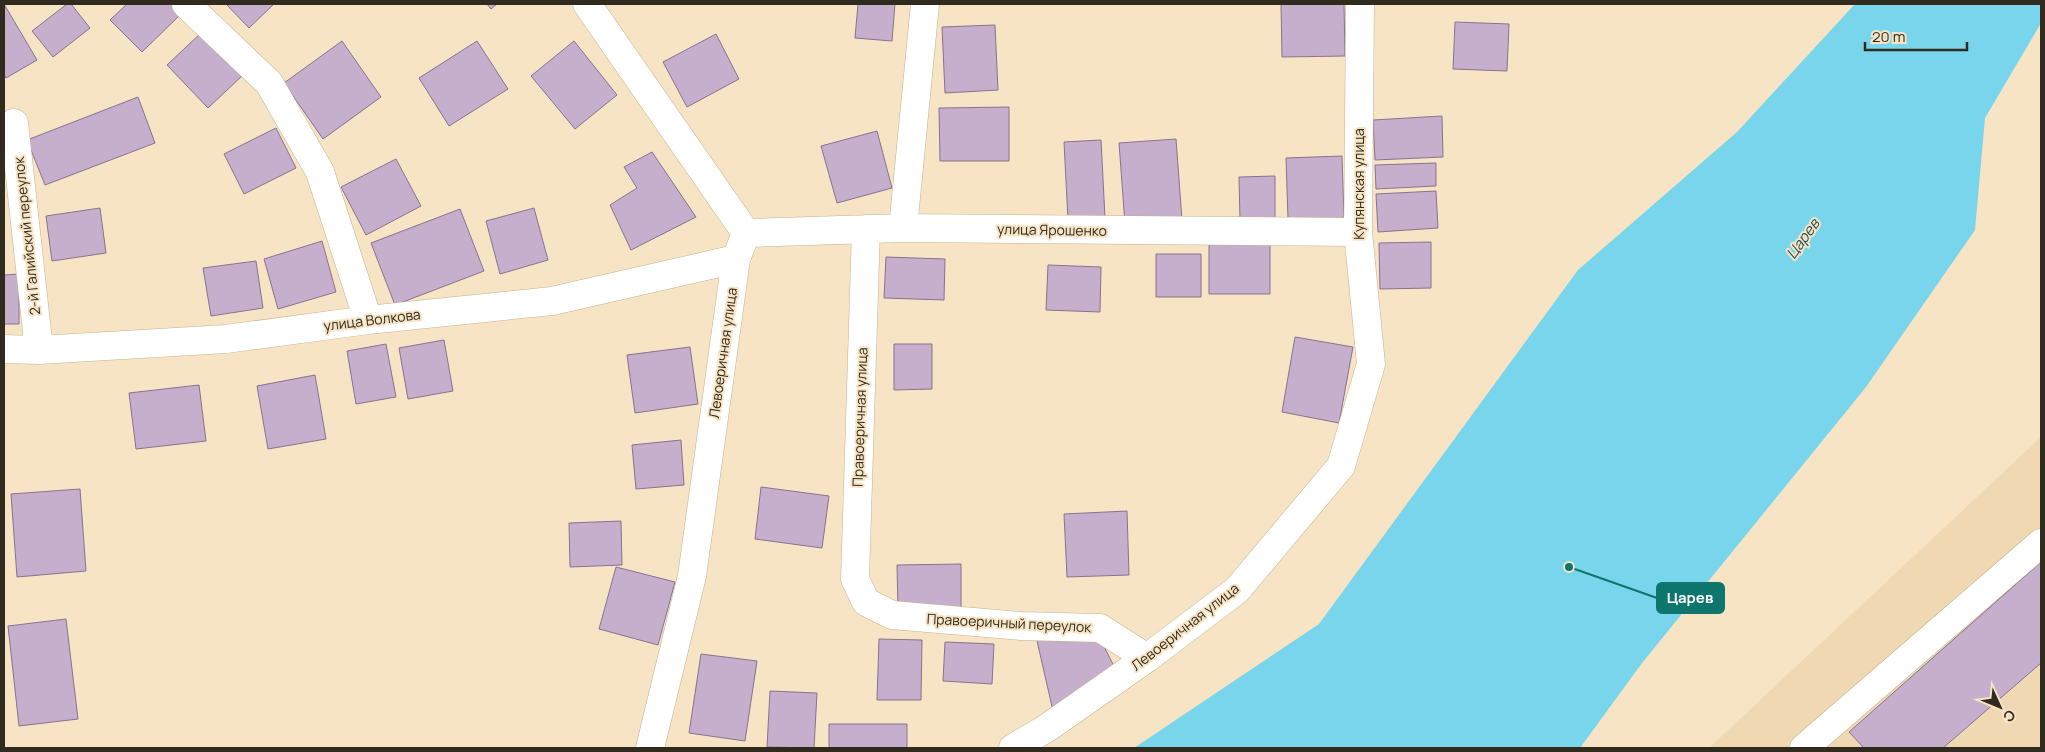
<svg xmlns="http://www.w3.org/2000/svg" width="2045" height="752" font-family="Manrope,sans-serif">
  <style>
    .built { fill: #efd8b2 }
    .water { fill: #79d5eb }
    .building { fill: #c5afcc; stroke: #87738e }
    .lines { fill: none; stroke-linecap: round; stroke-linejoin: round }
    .minor-casing { stroke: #c4b192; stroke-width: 29 }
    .minor { stroke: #fff; stroke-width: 28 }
    .labels { text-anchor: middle; stroke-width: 4; stroke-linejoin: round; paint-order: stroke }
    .street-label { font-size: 14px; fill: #312a1e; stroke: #f7e4c4 }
    .water-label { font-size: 15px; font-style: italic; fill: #244e58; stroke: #f7e4c4 }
    .leader { fill: none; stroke: #0f766e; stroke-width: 2 }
    .callout-dot { fill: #0f766e; stroke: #f7e4c4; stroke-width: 2 }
    .callout { fill: #0f766e; stroke: #0f766e; stroke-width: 2 }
    .callout-label { font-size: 15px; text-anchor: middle; font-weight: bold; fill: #fff }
  </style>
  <rect width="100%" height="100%" fill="#f7e4c4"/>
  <!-- built -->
  <path class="built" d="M2041,437V748H1709Z"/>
  <!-- water -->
  <path class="water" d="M1855,4H2041V23L1985,118L1975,230L1866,387L1642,663L1580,748H1134L1319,624L1578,270L1737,132Z"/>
  <!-- building -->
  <path class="building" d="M4,4L37,60L6,78L4,74Z
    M67,4H71L90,28L53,57L32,31Z
    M127,4H173L182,13L142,52L110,20Z
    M226,4H274L249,28Z
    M487,4H497L491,9Z
    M858,4H895L892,41L855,38Z
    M1281,4H1344L1345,56L1282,57Z
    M1455,22L1509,24L1507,71L1453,69Z
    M995,25L998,90L945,93L942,27Z
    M202,32L243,75L208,108L167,65Z
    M716,34L739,79L687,107L663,62Z
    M342,41L381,97L323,139L284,83Z
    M477,41L508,89L449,126L419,78Z
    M574,41L617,95L575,129L531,76Z
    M138,97L155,143L45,185L27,140Z
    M1009,107V161H940L939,108Z
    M1442,116L1443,157L1375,160L1373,120Z
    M276,128L296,168L244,194L224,154Z
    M877,131L892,188L837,203L821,146Z
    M1176,139L1182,220L1125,224L1119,143Z
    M1101,140L1105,218L1068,220L1064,142Z
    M652,152L696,217L631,250L610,205L637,188L624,167Z
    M1342,156L1344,218L1288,219L1286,158Z
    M396,159L421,206L366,235L341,187Z
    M1436,163V186L1376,189L1375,165Z
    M1275,176V220H1240L1239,177Z
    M1436,191L1438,228L1378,232L1376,194Z
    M100,208L106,253L52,261L46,216Z
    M534,208L548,260L500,274L486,221Z
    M460,209L484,271L395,305L371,243Z
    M322,241L336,292L278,309L264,259Z
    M1209,241H1270V294H1209Z
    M1431,242V288L1380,289L1379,243Z
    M1156,254H1201V297H1156Z
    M886,257L945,259L944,300L884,298Z
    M256,261L263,308L211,316L203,268Z
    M1048,265L1101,267L1100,312L1046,310Z
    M19,274V324H4V275Z
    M1295,337L1353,347L1339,423L1282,412Z
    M444,340L453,391L408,399L399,348Z
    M386,344L396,397L356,404L347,351Z
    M894,344H932V389L894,390Z
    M690,347L698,404L635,413L627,355Z
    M315,375L326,439L268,449L257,386Z
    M199,385L206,441L136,449L129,393Z
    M681,440L684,485L636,489L632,445Z
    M761,487L829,496L822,548L755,539Z
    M80,489L86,571L17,577L11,494Z
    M1127,511L1129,575L1067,577L1064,514Z
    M621,521L622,565L570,567L569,523Z
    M2041,562V663L1943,748H1864L1849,732Z
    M961,564V608L898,609L897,565Z
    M616,567L675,582L658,645L599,629Z
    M66,619L78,719L19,726L8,626Z
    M1035,632L1098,635L1115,668L1053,711Z
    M879,639L922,640L921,700H877Z
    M945,642L994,644L992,684L943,681Z
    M701,654L757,661L745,741L689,733Z
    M770,691L817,693L814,748L767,747Z
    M829,724H907V748H829Z"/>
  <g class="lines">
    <!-- minor casing -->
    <g class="minor-casing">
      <path id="minor" d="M186,4L269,83L320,172L368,320
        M587,4L746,233L736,259L692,576L650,748
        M14,123L39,350
        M903,228L925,4
        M866,229L855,579L866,602L892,615L1021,626L1100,628L1147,658
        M746,233L903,228L1358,232
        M4,349L39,350L226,339L368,320L552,301L736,259
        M1013,748L1047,728L1147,658L1237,590L1341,466L1371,364L1358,232L1360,4
        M1804,748L2041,543"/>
    </g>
    <!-- minor -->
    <use href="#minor" class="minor"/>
  </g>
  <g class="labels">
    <!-- street labels -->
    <g class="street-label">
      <text transform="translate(1359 184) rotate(-90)" y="5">Купянская улица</text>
      <text transform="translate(1052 230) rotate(1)" y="5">улица Ярошенко</text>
      <text transform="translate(27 236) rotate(-96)" y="5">2-й Галийский переулок</text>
      <text transform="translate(372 320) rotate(-7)" y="5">улица Волкова</text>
      <text transform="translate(723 353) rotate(-82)" y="5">Левоеричная улица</text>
      <text transform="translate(860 417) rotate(-88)" y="5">Правоеричная улица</text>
      <text transform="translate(1009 623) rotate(3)" y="5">Правоеричный переулок</text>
      <text transform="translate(1185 627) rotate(-38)" y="5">Левоеричная улица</text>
    </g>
    <!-- water labels -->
    <g class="water-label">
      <text transform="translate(1803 239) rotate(-54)" y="5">Царев</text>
    </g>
  </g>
  <!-- callouts -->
  <path class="leader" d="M1569 567L1657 598"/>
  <circle class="callout-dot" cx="1569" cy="567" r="5"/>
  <rect class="callout" x="1657" y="583" width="67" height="30" rx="5"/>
  <g class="callout-label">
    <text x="1690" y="603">Царев</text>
  </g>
  <!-- border -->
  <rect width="2045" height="752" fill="none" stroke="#312a1e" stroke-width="10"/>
  <!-- north arrow -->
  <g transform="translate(2000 707) rotate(134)" stroke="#f7e4c4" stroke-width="4" paint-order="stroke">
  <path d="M0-4L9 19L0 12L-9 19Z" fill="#312a1e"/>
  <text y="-8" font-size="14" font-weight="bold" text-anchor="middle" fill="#312a1e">С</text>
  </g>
  <!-- scale -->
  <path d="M1865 42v8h102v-8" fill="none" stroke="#312a1e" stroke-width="2.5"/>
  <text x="1872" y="42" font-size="15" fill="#312a1e" stroke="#f7e4c4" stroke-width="4" paint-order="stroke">20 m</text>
</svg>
